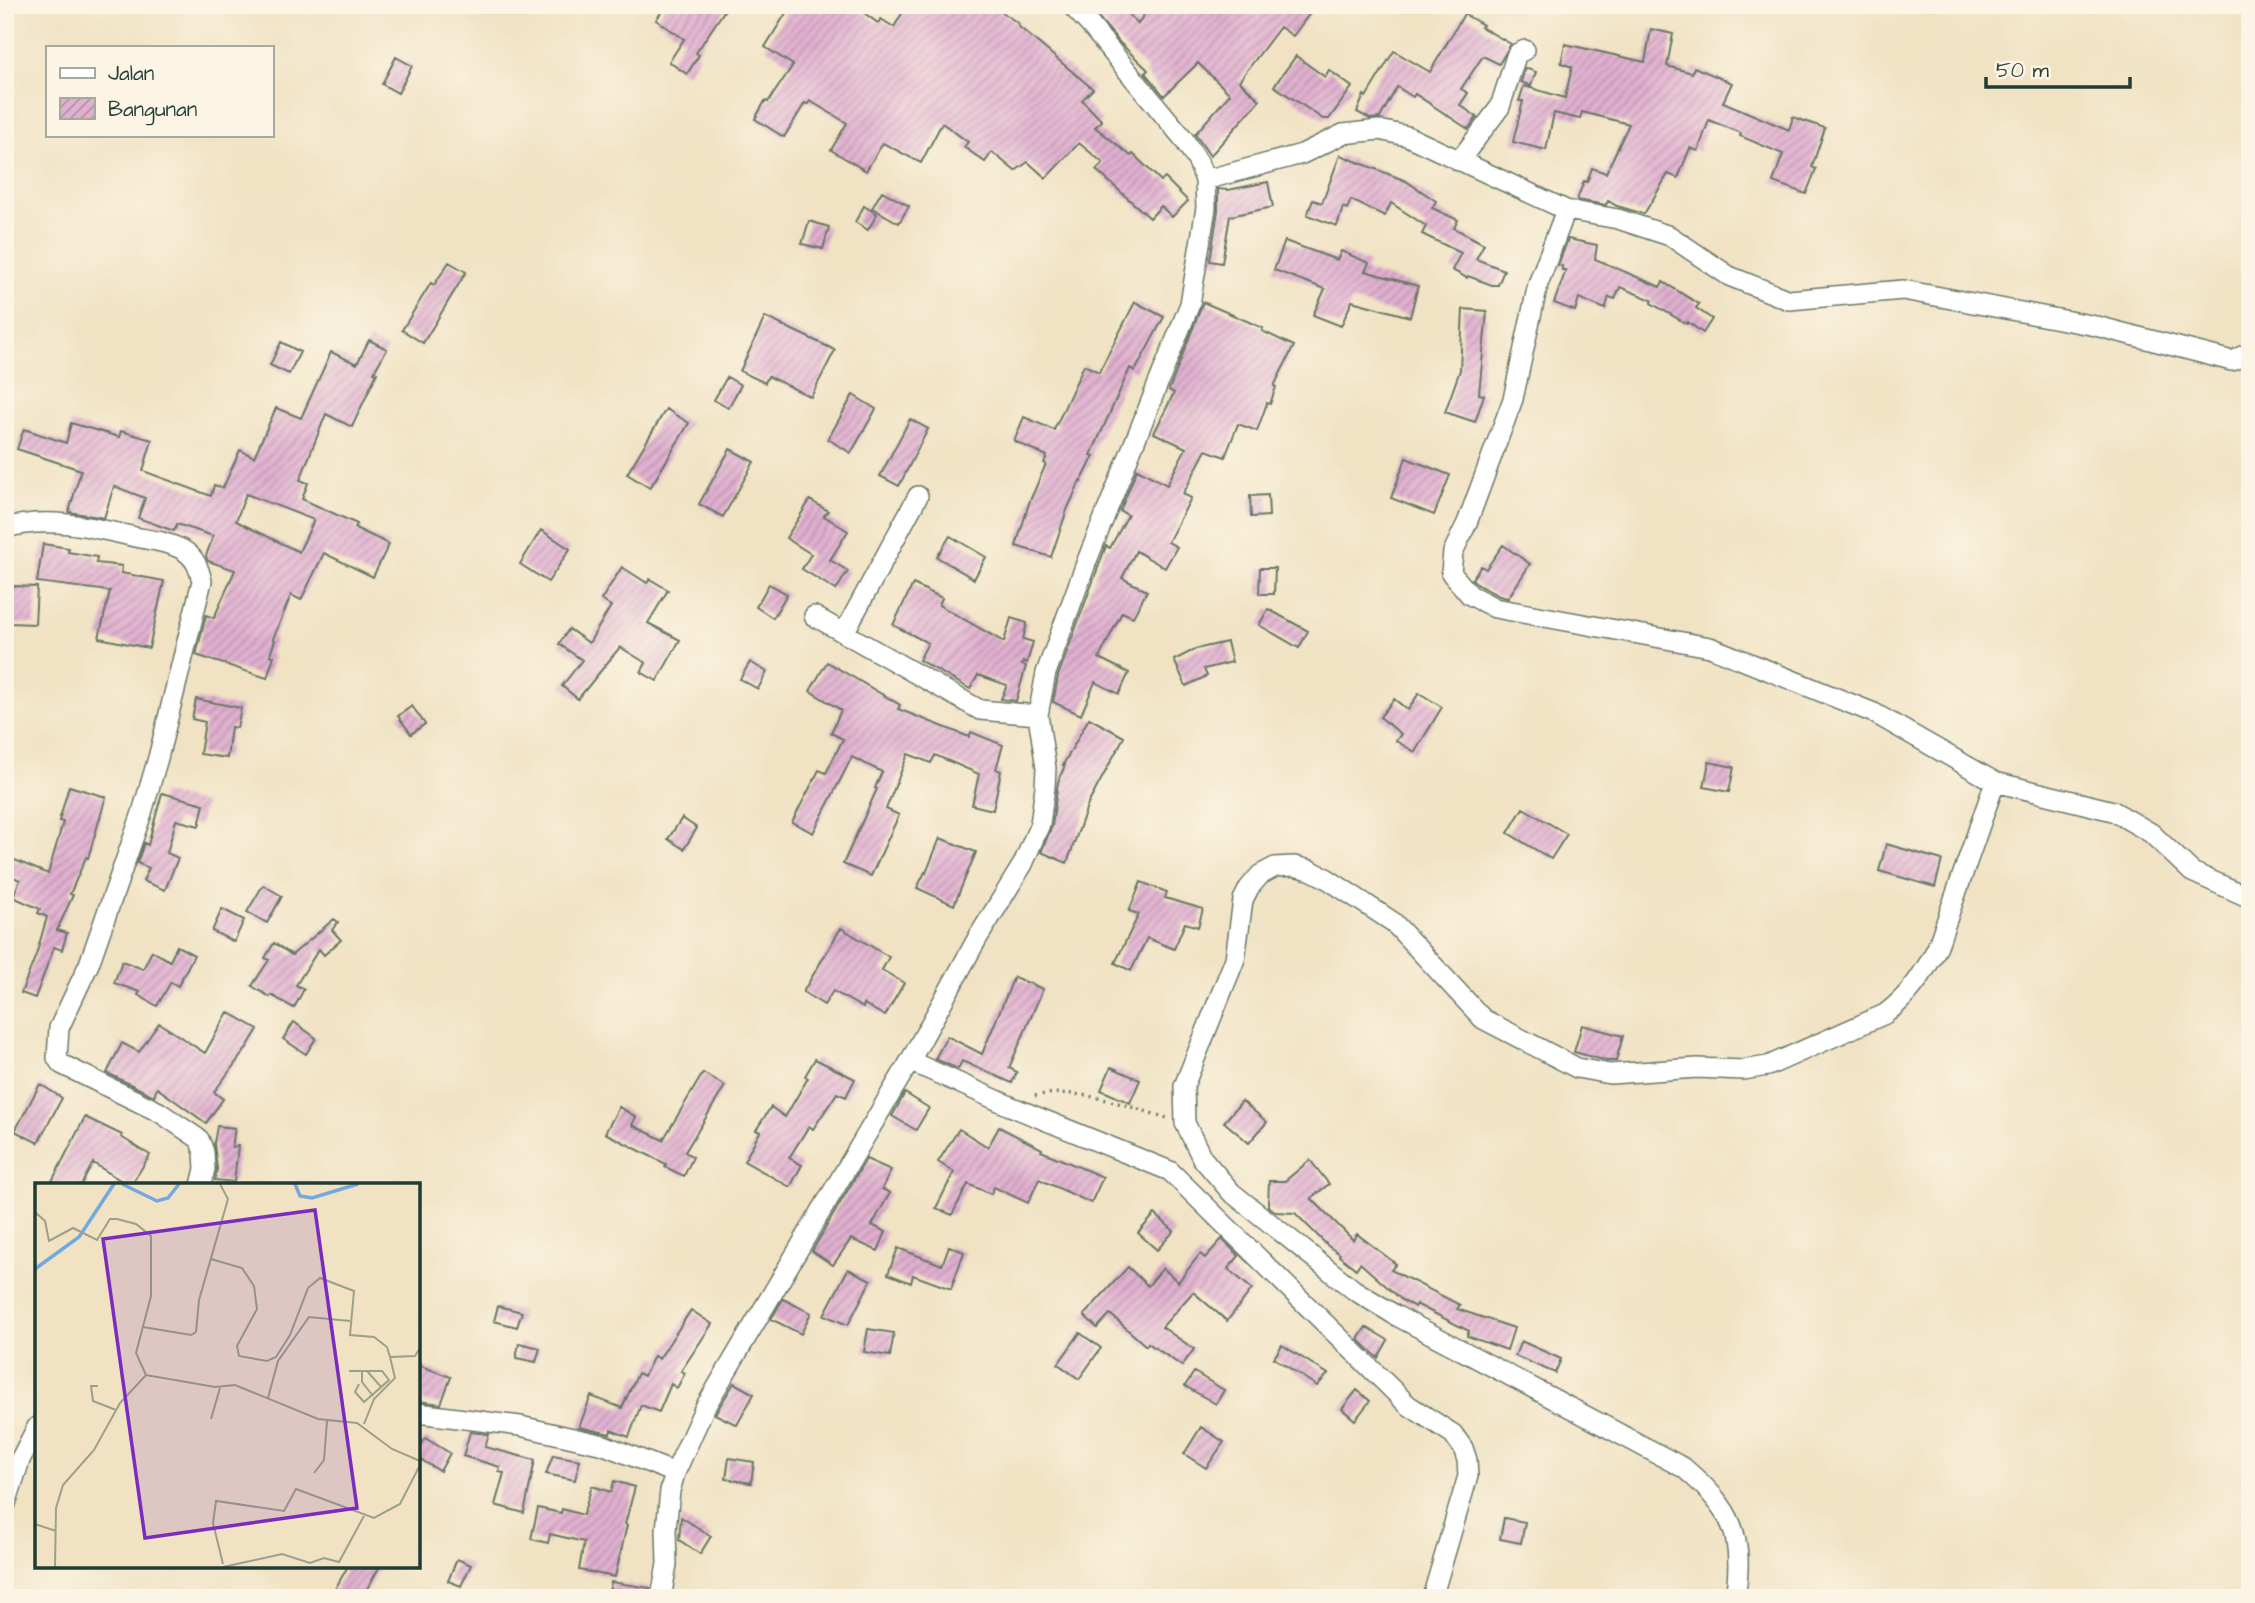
<svg xmlns="http://www.w3.org/2000/svg" width="2255" height="1603" font-family="'Architects Daughter',sans-serif">
  <style>
    .building { fill: url(#building-hatch); fill-rule: evenodd }
    .lines { fill: none; stroke-linecap: round; stroke-linejoin: round }
    .minor-casing { stroke: #687766; stroke-width: 22 }
    .path { stroke: #687766; stroke-width: 3.5; stroke-dasharray: 2 5; stroke-linecap: butt }
    .minor { stroke: #fff; stroke-width: 19 }
    .inset-river { fill: none; stroke: #74a8e0; stroke-width: 3.5 }
    .inset-road { fill: none; stroke: #9ca08a; stroke-width: 2 }
    .view { fill: #7b2cbf; fill-opacity: 0.15; stroke: #7b2cbf; stroke-width: 3.5 }
    .inset-edge { fill: none; stroke: #1f3d34; stroke-width: 3.5 }
  </style>
  <defs>
    <pattern id="building-hatch" width="6" height="6" patternUnits="userSpaceOnUse" patternTransform="scale(1.75)"><rect width="6" height="6" fill="#e1b0d0"/><path d="M-1 1l2-2M0 6l6-6M5 7l2-2" fill="none" stroke="#b690aa"/></pattern>
  </defs>
  <rect width="100%" height="100%" fill="#fcf5e5"/>
  <filter id="ink" filterUnits="userSpaceOnUse"><feTurbulence type="fractalNoise" baseFrequency=".0143" numOctaves="2"/><feDisplacementMap in="SourceGraphic" scale="14" xChannelSelector="R" yChannelSelector="G"/><feConvolveMatrix kernelMatrix="1 2 1 2 8 2 1 2 1" color-interpolation-filters="sRGB"/></filter>
  <filter id="wash" filterUnits="userSpaceOnUse"><feTurbulence type="fractalNoise" baseFrequency=".00686" numOctaves="4" result="noise"/><feDisplacementMap in="SourceGraphic" scale="28" xChannelSelector="R" yChannelSelector="G"/><feGaussianBlur stdDeviation="1.57" result="paint"/><feColorMatrix in="noise" values="0 0 0 0 0 0 0 0 0 0 0 0 0 0 0 0 0 1.4 0 .05"/><feComposite in="paint" operator="in"/></filter>
  <g filter="url(#wash)">
    <rect width="100%" height="100%" fill="#f0e2c3"/>
    <g id="blocks">
      <!-- building -->
      <path class="building" d="M666,5H728L696,53L699,55L687,74L669,62L684,39L656,20Z
        M791,5H853L878,23L881,19L894,27L907,5H992L1019,24L1018,26L1093,89L1082,100L1102,121L1095,127L1131,156L1133,154L1161,181L1165,178L1188,201L1172,217L1161,206L1150,218L1096,170L1103,163L1079,143L1046,178L1028,162L1015,171L992,152L985,162L964,147L968,142L942,123L921,163L883,143L866,171L831,150L847,123L810,101L808,104L805,103L784,137L755,119L765,101L768,102L793,65L765,47Z
        M1088,5H1120L1138,24L1150,5H1316L1293,36L1280,27L1239,81L1260,100L1210,156L1195,134L1230,94L1198,63L1164,96L1145,73L1148,70L1120,43Z
        M1464,14L1483,25L1481,27L1511,44L1499,64L1483,56L1461,89L1468,93L1460,105L1477,117L1468,129L1415,94L1413,97L1397,87L1380,118L1370,119L1357,112L1364,95L1366,97L1394,51L1430,72Z
        M1651,29L1673,34L1667,66L1692,73L1694,67L1732,83L1723,102L1789,130L1793,117L1825,128L1812,167L1816,169L1806,194L1773,182L1783,154L1740,136L1741,133L1709,120L1698,151L1690,148L1678,178L1668,174L1644,214L1617,206L1608,201L1606,205L1577,200L1584,181L1587,182L1592,168L1606,173L1629,124L1582,112L1580,119L1554,113L1546,150L1513,142L1523,101H1519L1524,86L1565,98L1572,67L1561,63L1565,44L1645,62Z
        M1296,56L1325,77L1329,70L1352,87L1329,119H1323L1274,86Z
        M396,57L412,66L398,93L382,84Z
        M1525,68L1536,72L1531,86L1521,82Z
        M1340,155L1406,181L1436,201L1432,208L1458,220L1454,228L1484,244L1476,259L1504,270L1498,285H1492L1468,276L1467,278L1452,270L1461,253L1422,234L1426,226L1391,203L1385,216L1351,200L1347,209L1343,207L1337,226L1307,215L1313,200L1322,203Z
        M1268,182L1273,207L1230,216L1222,263L1210,261L1218,210V189L1228,190Z
        M882,191L909,206L899,223L872,208Z
        M864,206L877,214L868,230L855,222Z
        M809,221L829,227L823,249L802,244Z
        M1568,239L1597,245L1595,259L1660,287L1663,282L1699,304L1696,308L1712,319L1703,333L1688,322L1687,324L1651,303L1652,300L1620,287L1615,299L1609,297L1605,309L1579,298L1575,311L1554,303L1566,270H1562V266L1558,265Z
        M1285,241L1337,260L1341,251L1369,263L1365,271L1418,286L1410,317L1352,301L1341,326L1313,315L1325,289L1274,270Z
        M449,262L466,272L423,343L402,330L431,283L434,285Z
        M1135,302L1164,317L1135,371L1130,368L1091,455L1094,456L1081,482L1080,481L1067,510L1051,557L1016,546L1029,503L1046,464L1044,463L1047,456L1014,441L1024,417L1054,430L1084,365L1099,372Z
        M1203,302L1263,328L1262,331L1294,346L1274,386L1276,387L1270,404L1267,403L1257,431L1238,424L1225,457L1206,450L1183,494L1191,498L1168,542L1177,547L1165,568L1136,551L1122,578L1147,591L1133,617L1122,612L1099,658L1129,673L1119,694L1095,682L1081,715L1053,702L1058,676L1106,546L1110,548L1128,515L1120,511L1137,469L1167,485L1186,448L1154,433L1174,393L1169,390Z
        M1463,309L1487,311L1479,394L1484,395L1475,422L1445,412L1460,370Z
        M765,317L835,350L811,397L768,376L765,383L740,371Z
        M369,340L387,349L374,372L377,373L352,427L326,414L300,480L308,483L302,499L357,524L355,528L389,544L373,577L324,553L301,600L291,595L273,639L275,640L270,655L274,656L267,678L196,655L206,615L214,618L235,570L208,561L206,556L213,536L177,524L174,531L138,518L145,498L114,486L104,518L69,512L81,470L17,449L24,429L66,443L71,423L119,437L121,431L152,440L143,471L211,496L214,485L223,488L240,450L254,457L276,408L301,418L331,352L357,364ZM246,494L314,520L299,552L236,521Z
        M281,342L300,352L289,374L270,365Z
        M727,377L741,385L728,408L714,400Z
        M853,395L876,409L851,453L828,439Z
        M666,409L689,423L650,488L627,474Z
        M910,419L928,429L899,486L880,476Z
        M730,449L754,462L723,517L699,504Z
        M1406,458L1450,475L1434,515L1391,498Z
        M1268,495L1269,516L1251,517L1250,496Z
        M810,500L828,511L824,516L848,531L830,560L848,571L836,590L802,569L811,554L786,538Z
        M541,530L570,549L548,582L520,564Z
        M950,536L986,557L974,579L937,557Z
        M43,544L69,548L68,552L97,557L96,563L122,566L121,573L164,581L149,648L99,638L110,591L37,582Z
        M1503,545L1530,564L1508,598L1499,596L1478,585L1472,579L1481,566L1486,569Z
        M622,567L647,583L650,579L668,590L648,623L680,640L657,681L641,672L646,663L620,647L578,699L562,686L582,660L559,644L569,629L589,643L611,606L601,600Z
        M1260,568H1275L1274,594H1259Z
        M769,584L787,594L773,618L756,607Z
        M913,584L942,598L939,605L1004,642L1011,618L1027,623L1023,639L1033,642L1027,663L1023,662L1022,665L1026,666L1016,701L1001,699L1007,685L978,675L970,689L919,660L928,643L893,625Z
        M11,586L37,587L35,624L9,623Z
        M1268,609L1308,631L1299,648L1259,625Z
        M1227,642L1232,662L1204,669L1207,676L1186,686L1174,660L1196,649Z
        M750,662L767,672L758,689L740,679Z
        M827,662L900,705L898,709L969,737L971,732L1003,745L996,769L1001,771L993,810L972,805L979,774L935,755L931,763L908,754L886,809L899,815L871,876L843,864L877,789L875,788L882,772L852,757L813,833L792,822L819,770L826,773L843,739L831,733L841,710L810,691Z
        M1419,693L1442,707L1415,752L1396,741L1401,734L1380,717L1394,699L1408,710Z
        M196,699L241,708L237,728L231,727L227,758L200,754L205,722L192,719Z
        M412,706L425,724L411,734L398,716Z
        M1089,718L1124,737L1088,804L1067,863L1041,852L1052,826L1058,782L1065,765H1063Z
        M1709,762L1734,767L1729,792L1704,787Z
        M69,786L106,797L88,858L86,857L70,894L73,895L57,930L67,933L62,950L54,947L35,998L21,993L36,955L47,917L38,913L40,909L13,897L20,880L5,873V868L10,858L48,874L63,822L59,821Z
        M162,793L204,804L199,826L176,820L167,853L178,858L165,890L143,881L149,868L137,863L144,843L148,845Z
        M1523,808L1567,834L1551,859L1508,833Z
        M682,818L697,828L684,849L668,839Z
        M940,838L976,852L954,905L917,888L925,872L926,873Z
        M1886,844L1942,860L1935,887L1879,871Z
        M1141,882L1167,892L1165,898L1203,909L1198,927L1185,923L1174,949L1147,938L1131,971L1115,963L1139,914L1129,911Z
        M263,885L282,896L267,923L247,912Z
        M222,909L244,920L234,942L212,931Z
        M334,919L338,922L332,930L341,940L324,955L319,949L296,985L304,989L294,1008L271,995L270,997L252,986L269,960L265,958L274,943L292,955Z
        M841,928L889,957L882,970L904,983L885,1016L864,1004L863,1008L833,991L824,1005L803,992Z
        M177,946L194,955L178,986L171,982L157,1006L138,995L140,992L114,983L122,961L143,969L152,951L170,961Z
        M1014,977L1043,989L1009,1068L1017,1072L1012,1083L962,1061L958,1069L935,1059L947,1036L982,1054Z
        M228,1012L258,1029L246,1049L214,1092L223,1099L206,1123L157,1088L154,1096L107,1073L122,1043L139,1052L159,1023L205,1053Z
        M294,1022L316,1038L306,1054L283,1039Z
        M1582,1025L1623,1036L1616,1061H1607L1574,1052Z
        M815,1059L855,1079L846,1097L837,1093L813,1129L809,1126L789,1158L802,1165L790,1187L744,1161L760,1132L756,1130L771,1107L785,1117L808,1078L805,1076Z
        M1111,1067L1140,1080L1130,1103L1101,1090Z
        M703,1073L725,1086L685,1152L693,1157L684,1176L665,1167L666,1164L605,1133L619,1107L636,1117L632,1125L663,1140Z
        M40,1084L62,1098L38,1143L15,1131Z
        M905,1093L929,1108L916,1130L892,1116Z
        M1242,1101L1267,1122L1249,1143L1224,1122Z
        M85,1117L122,1135L121,1137L150,1155L131,1185H128L93,1163L81,1185H50Z
        M217,1126L235,1128L232,1147L238,1146L234,1182L215,1180L217,1169L214,1144Z
        M999,1127L1042,1149L1041,1151L1103,1177L1091,1203L1039,1179L1028,1203L994,1187L991,1194L968,1184L952,1215L936,1208L954,1172L938,1162L959,1129L988,1147Z
        M866,1159L891,1170L882,1189L890,1193L872,1225L886,1232L878,1251L851,1239L833,1265L812,1251Z
        M1310,1160L1329,1184L1311,1198L1353,1240L1357,1234L1396,1264L1391,1270L1460,1305L1457,1309L1514,1328L1507,1350L1467,1336L1469,1331L1416,1304L1415,1307L1403,1301L1360,1263L1356,1269L1339,1256L1340,1254L1328,1246L1295,1213L1276,1212L1268,1206L1269,1181H1285Z
        M1155,1214L1174,1231L1157,1250L1138,1233Z
        M1222,1239L1239,1256L1228,1269L1252,1289L1227,1321L1193,1292L1162,1327L1194,1349L1182,1366L1148,1343L1146,1346L1110,1314L1097,1328L1084,1315L1128,1267L1148,1286L1163,1268L1178,1282L1200,1254L1205,1258Z
        M949,1246L964,1252L951,1289L913,1275L911,1283L888,1274L898,1248L942,1265Z
        M848,1269L871,1280L848,1325L824,1315Z
        M783,1299L811,1313L801,1334L771,1319Z
        M498,1306L522,1312L517,1327L494,1321Z
        M691,1310L712,1324L681,1371L685,1373L677,1388L671,1384L659,1412L641,1405L629,1437L611,1430L610,1434L579,1427L591,1396L622,1408L638,1373L644,1376L654,1356L659,1359Z
        M1366,1327L1388,1340L1378,1358L1358,1339Z
        M868,1329L894,1333L890,1356L864,1352Z
        M1080,1333L1101,1348L1079,1379L1058,1364Z
        M1521,1341L1561,1359L1555,1373L1515,1356Z
        M519,1343L540,1348L536,1362L516,1358Z
        M1282,1345L1328,1374L1317,1386L1274,1358Z
        M418,1365L451,1377L441,1404L418,1401Z
        M1194,1372L1224,1390L1216,1404L1185,1386Z
        M734,1383L754,1394L737,1425L715,1414Z
        M1357,1390L1370,1401L1355,1420L1342,1409Z
        M1201,1427L1224,1442L1206,1468L1184,1454Z
        M470,1432L489,1434L485,1447L535,1460L524,1513L495,1505L504,1473L499,1472L500,1467L463,1456Z
        M425,1438L450,1453L440,1471L418,1458V1450Z
        M553,1455L580,1460L575,1480L546,1474Z
        M729,1458L754,1462L751,1483L726,1479Z
        M614,1481L635,1487L625,1524L627,1525L615,1577L579,1570L584,1542L550,1534L548,1543L531,1539L538,1508L561,1513L562,1509L583,1515L592,1486L611,1492Z
        M681,1517L711,1536L700,1554L679,1540Z
        M1504,1518L1525,1522L1521,1543L1500,1539Z
        M457,1559L471,1565L461,1586L448,1581Z
        M348,1566H380L362,1598H330Z
        M611,1582L650,1588L649,1598H608Z"/>
    </g>
  </g>
  <g filter="url(#ink)">
    <use href="#blocks" fill-opacity="0" stroke="#687766" stroke-width="2"/>
    <g class="lines">
      <!-- minor casing -->
      <g class="minor-casing">
        <path id="minor" d="M1459,161L1500,107L1516,56L1518,53L1525,50
          M1205,180L1302,154L1343,134L1379,130L1407,136L1566,210L1618,219L1670,236L1729,276L1789,300L1903,290L2096,326L2232,361L2250,352
          M1566,210L1538,284L1513,399L1467,523L1453,552L1451,573L1470,595L1495,608L1710,647L1874,713L1995,782L2113,811L2151,833L2192,872L2250,898
          M5,528C50,516 92,527 135,537C150,540 169,542 183,550C195,557 199,568 202,581L158,758L141,816L89,964L59,1028L57,1058L61,1064L159,1112L199,1139L204,1152L205,1169L201,1185
          M814,616L980,710L1038,715
          M844,633L918,496
          M910,1061L1010,1106L1170,1171L1408,1405L1453,1434L1463,1448L1467,1460L1468,1476L1432,1598
          M418,1413L520,1426L604,1445L675,1473
          M5,1507L20,1460L37,1427
          M661,1598L667,1564L666,1530L670,1491L675,1473L704,1409L910,1061L977,939L1023,864L1040,824L1045,787L1046,768L1038,715L1046,673L1088,558L1190,304L1206,208L1205,180L1198,162L1183,138L1139,85L1090,25L1071,5
          M1735,1598C1745,1535 1732,1509 1684,1468L1395,1315L1354,1290L1231,1192L1202,1158L1185,1123L1184,1086L1235,959L1243,900L1249,888L1260,875L1275,867L1294,866L1310,870L1326,878L1393,922L1483,1019L1577,1068L1610,1074L1697,1068L1743,1070L1768,1066L1885,1014C1909,996 1923,975 1937,948L1995,782"/>
      </g>
      <!-- path -->
      <path class="path" d="M1035,1096C1076,1086 1127,1106 1167,1118"/>
      <!-- minor -->
      <use href="#minor" class="minor"/>
    </g>
  </g>
  <!-- overview -->
  <g transform="translate(35 1183)">
    <rect width="385" height="385" fill="#f0e2c3"/>
    <path class="inset-river" d="M87,1L122,18L133,15L144,1M260,1L265,13L277,15L323,1M0,86L44,54L79,1"/>
    <path class="inset-road" d="M0,29L10,38L14,58L38,45L62,57L75,36H82L101,41L116,53V113L101,170L111,192M176,76L207,85L219,103L222,126L202,163L204,173L232,178L241,174L255,152L273,105L285,95L319,108L315,152L339,154L352,164L355,174M108,144L156,152L161,149L164,117L193,16L185,1M314,188H347L354,197L329,219L320,209L324,201M327,188V199L338,213M332,188L347,205M63,203H56L58,218L81,227M233,215L243,178L274,134L315,138M176,236L185,205M329,241L339,216L360,195L355,174L380,173L385,165M279,290L289,277L292,238M0,341L21,348M188,381L178,340L181,318L249,328L261,306L339,335L365,321L385,282M20,384L21,325L28,302L59,267L85,220L111,192L180,204L200,202L283,236L322,240L357,266L385,278M188,384L247,371L275,380L289,375L304,379L329,333"/>
    <path class="view" d="M280,27L322,325L110,355L68,56Z"/>
    <rect width="385" height="385" class="inset-edge"/>
  </g>
  <!-- margin -->
  <rect width="2255" height="1603" fill="none" stroke="#fcf5e5" stroke-width="28"/>
  <!-- legend -->
  <rect x="46" y="46" width="228" height="91" fill="#fcf5e5" stroke="#a4ab9e" stroke-width="2"/>
  <rect x="60" y="68" width="35" height="10" fill="#ffffff" stroke="#a4ab9e" stroke-width="2"/>
  <text x="108" y="80" font-size="21" fill="#1f3d34">Jalan</text>
  <rect x="60" y="98" width="35" height="21" fill="url(#building-hatch)" stroke="#a4ab9e" stroke-width="2"/>
  <text x="108" y="116" font-size="21" fill="#1f3d34">Bangunan</text>
  <!-- scale -->
  <path d="M1986 77v10h144v-10" fill="none" stroke="#1f3d34" stroke-width="3.5"/>
  <text x="1996" y="77" font-size="21" fill="#1f3d34" stroke="#fcf5e5" stroke-width="5" paint-order="stroke">50 m</text>
</svg>
